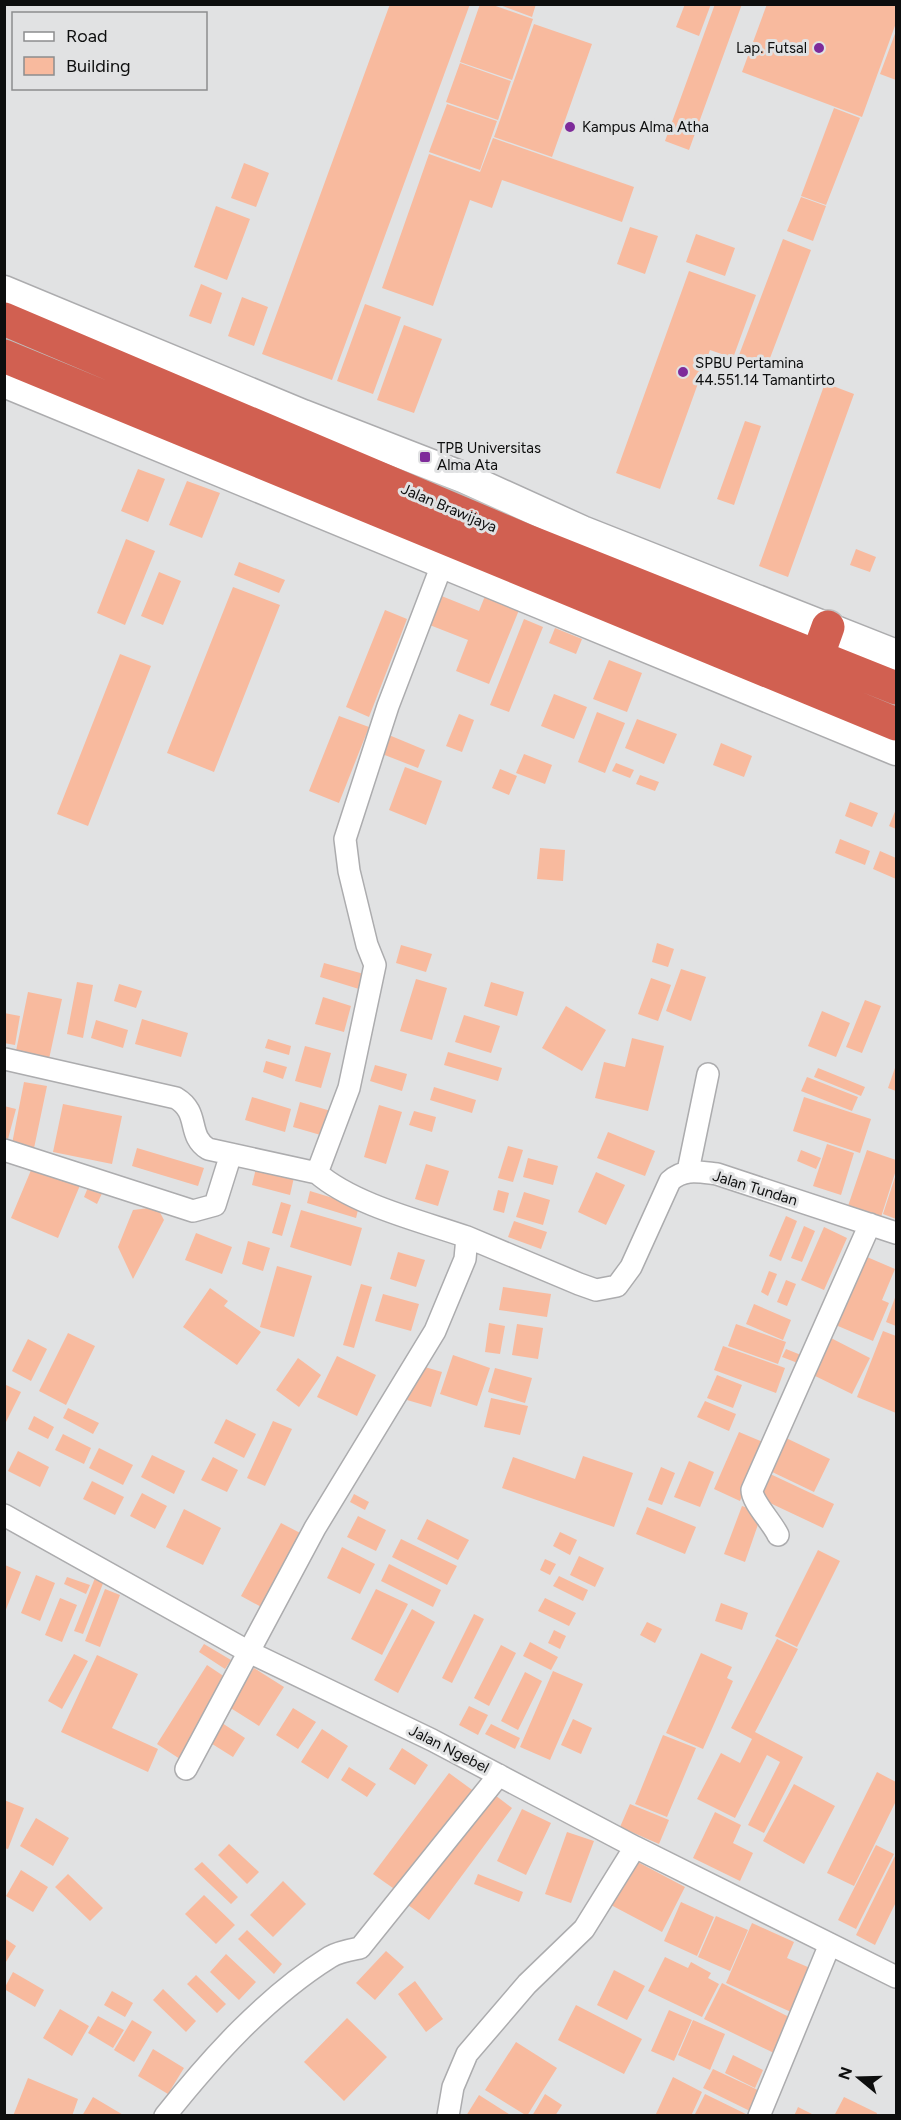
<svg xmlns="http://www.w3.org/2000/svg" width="901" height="2120" font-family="Figtree,sans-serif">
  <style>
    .building { fill: #f8ba9e }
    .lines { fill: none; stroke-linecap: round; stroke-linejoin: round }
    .street-casing { stroke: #acacae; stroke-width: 24 }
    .secondary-casing { stroke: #acacae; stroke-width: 33 }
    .highway-casing { stroke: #c0c0c0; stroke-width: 36 }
    .street { stroke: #fff; stroke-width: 21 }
    .secondary { stroke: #fff; stroke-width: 30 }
    .highway { stroke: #d16051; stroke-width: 33 }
    .poi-dot { fill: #7e2b9a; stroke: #e1e2e3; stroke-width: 2 }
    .labels { text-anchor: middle; stroke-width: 6; stroke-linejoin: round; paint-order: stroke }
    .poi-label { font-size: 15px; fill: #0d0e0e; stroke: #e1e2e3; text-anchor: start }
    .street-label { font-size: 15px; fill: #0d0e0e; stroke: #e1e2e3 }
  </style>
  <rect width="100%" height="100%" fill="#e1e2e3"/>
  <!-- building -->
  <path class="building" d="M390,4H470L332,380L262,354Z
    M480,4H490L533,19L512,80L460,62Z
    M497,4H536L532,17Z
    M685,4H711L699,36L676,27Z
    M715,4H742L689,150L665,141Z
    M767,4H896V23L862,117L742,72Z
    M534,24L592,44L552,157L494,137Z
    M896,31V80L880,74Z
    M460,63L511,81L498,120L446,102Z
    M447,104L497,121L480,170L429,152Z
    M834,108L860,118L826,205L801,196Z
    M493,138L634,187L622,222L502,180L492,208L470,200L433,306L382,288L429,154L480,172Z
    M244,163L269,173L256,207L231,198Z
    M801,197L826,206L813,241L787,231Z
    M216,206L250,219L227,280L194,267Z
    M630,227L658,236L645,274L617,264Z
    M696,234L735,248L725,276L686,262Z
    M783,239L811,250L767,366L739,355Z
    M689,271L756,295L733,358L710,350L660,489L616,473Z
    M201,284L222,293L211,324L189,316Z
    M242,297L268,307L254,346L228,336Z
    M365,304L401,317L373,394L337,381Z
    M404,325L442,339L414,413L377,400Z
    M825,383L854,394L788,577L759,566Z
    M745,421L761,426L734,505L717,499Z
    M138,469L165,479L148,522L121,511Z
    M187,481L220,493L202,538L169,525Z
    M126,539L155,551L125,625L97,613Z
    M856,549L876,557L870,572L850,565Z
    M239,562L285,580L279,593L234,575Z
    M159,572L181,581L163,625L141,616Z
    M233,587L280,605L214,772L167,753Z
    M434,593L479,611L485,596L519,610L489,684L456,671L468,640L422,622Z
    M385,610L407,619L369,717L346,707Z
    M524,619L543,627L509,712L490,705Z
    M555,628L582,639L576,654L549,643Z
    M120,654L151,666L88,826L57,814Z
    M609,660L642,673L627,712L593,699Z
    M554,694L587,707L574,739L541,726Z
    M597,712L625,723L605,773L578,762Z
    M459,714L474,720L462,752L446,746Z
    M339,716L369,727L339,803L309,791Z
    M637,719L677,734L664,764L625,748Z
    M384,733L425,750L418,768L377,752Z
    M721,743L752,756L744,777L713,765Z
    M524,754L552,765L545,784L516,773Z
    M616,763L634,770L630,778L612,771Z
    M405,767L442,781L426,825L389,810Z
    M500,769L517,776L509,795L492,788Z
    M640,775L659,782L655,791L636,784Z
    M850,802L878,813L872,827L845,816Z
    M896,809V829L889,826Z
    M840,839L870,851L865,865L835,853Z
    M540,848L565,850L563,881L537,879Z
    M880,851L896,858V879L873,869Z
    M657,943L674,949L668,967L652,962Z
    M401,945L432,954L426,972L396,963Z
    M324,963L364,974L359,989L320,977Z
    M681,969L706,977L691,1021L666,1011Z
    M651,978L671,985L658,1021L638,1014Z
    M416,979L447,988L432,1040L400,1031Z
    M77,982L93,985L83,1038L67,1034Z
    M491,982L524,992L517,1016L484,1006Z
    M119,984L142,991L136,1008L114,1001Z
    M28,992L62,999L49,1059L16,1051Z
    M323,997L351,1006L344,1032L315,1024Z
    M865,1000L881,1006L862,1053L846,1047Z
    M566,1006L606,1030L582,1071L542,1048Z
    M822,1011L850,1023L836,1057L808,1046Z
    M4,1013L20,1016L15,1045L4,1043Z
    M464,1015L500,1026L491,1053L455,1042Z
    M142,1019L188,1033L181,1057L135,1044Z
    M96,1020L128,1030L123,1048L91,1038Z
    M632,1038L664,1046L648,1111L595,1098L604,1062L625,1067Z
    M268,1039L291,1046L289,1055L265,1048Z
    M305,1046L331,1053L321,1088L295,1081Z
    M448,1052L502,1068L498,1081L444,1065Z
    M266,1061L287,1067L283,1079L263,1072Z
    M375,1065L407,1074L402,1091L370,1081Z
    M896,1065V1091L888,1088Z
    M818,1068L865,1087L861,1096L814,1077Z
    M807,1077L858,1097L852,1111L801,1091Z
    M24,1082L47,1086L33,1153L11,1149Z
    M434,1087L476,1100L472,1113L430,1100Z
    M252,1097L291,1109L285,1132L245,1120Z
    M804,1097L871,1119L860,1153L793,1131Z
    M300,1102L331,1111L324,1136L293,1127Z
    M63,1104L122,1116L112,1164L53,1152Z
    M379,1105L402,1112L386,1164L364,1157Z
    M4,1106L16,1109L8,1139L4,1138Z
    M414,1111L436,1117L432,1132L409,1125Z
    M608,1132L655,1151L645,1176L597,1158Z
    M827,1144L854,1153L841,1195L813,1186Z
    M508,1146L523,1150L513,1182L498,1178Z
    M137,1148L204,1168L198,1186L132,1166Z
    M801,1150L821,1158L816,1169L797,1161Z
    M867,1150L896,1160V1170L881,1217L848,1206Z
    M528,1158L558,1166L553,1185L523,1177Z
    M34,1163L81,1183L58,1238L11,1218Z
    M257,1164L295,1173L290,1195L252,1185Z
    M426,1164L449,1171L438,1206L415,1199Z
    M596,1172L625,1185L606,1225L578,1212Z
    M896,1174V1219L883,1214Z
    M92,1178L106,1185L97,1204L84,1197Z
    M498,1190L509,1193L504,1213L493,1210Z
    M310,1191L359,1206L356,1218L307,1203Z
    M524,1192L550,1200L543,1225L516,1217Z
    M281,1202L291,1205L282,1236L272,1233Z
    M157,1207L164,1220L133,1279L118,1247L133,1210Z
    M301,1210L362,1228L351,1266L290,1247Z
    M786,1216L797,1221L781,1261L769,1256Z
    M514,1221L547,1232L541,1249L508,1237Z
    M804,1226L815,1231L802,1262L791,1258Z
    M824,1227L847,1238L824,1290L801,1280Z
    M196,1233L232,1247L222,1274L185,1260Z
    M248,1241L270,1248L263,1271L242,1264Z
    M398,1252L425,1260L416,1287L390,1279Z
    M860,1254L895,1269L882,1300L889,1303L873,1341L831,1323Z
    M277,1266L312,1276L294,1337L260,1327Z
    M769,1271L777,1274L768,1296L761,1292Z
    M786,1280L796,1284L787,1306L777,1302Z
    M361,1284L372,1287L354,1348L343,1345Z
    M503,1287L551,1294L547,1317L499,1310Z
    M210,1288L228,1301L224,1306L261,1332L237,1365L183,1327Z
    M383,1294L419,1304L411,1331L375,1321Z
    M896,1295V1326L886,1322Z
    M754,1304L791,1320L783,1340L746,1324Z
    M489,1323L505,1326L500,1354L485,1352Z
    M517,1324L543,1328L538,1359L512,1355Z
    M736,1324L786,1342L778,1364L728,1346Z
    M883,1331L896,1336V1413L857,1397Z
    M68,1333L95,1346L66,1405L39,1391Z
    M827,1336L870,1358L852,1394L809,1373Z
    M28,1339L47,1349L31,1381L12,1371Z
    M723,1346L785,1368L776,1393L714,1370Z
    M786,1349L806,1357L803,1365L782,1357Z
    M453,1355L490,1368L477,1406L440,1394Z
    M337,1356L376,1375L357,1416L317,1397Z
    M298,1358L321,1375L299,1407L276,1390Z
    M418,1365L442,1372L431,1407L407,1400Z
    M495,1368L532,1378L525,1403L488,1392Z
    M717,1375L742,1385L733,1408L707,1398Z
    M4,1384L21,1392L4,1426Z
    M491,1398L528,1406L520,1435L484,1427Z
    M705,1401L736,1414L729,1431L697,1417Z
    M68,1408L99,1423L93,1434L63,1418Z
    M34,1416L54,1427L48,1439L28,1429Z
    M226,1419L256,1434L244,1458L214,1443Z
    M273,1421L292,1429L265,1486L247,1478Z
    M739,1432L765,1443L740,1501L714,1489Z
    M63,1434L91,1448L84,1464L55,1450Z
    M784,1437L830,1459L814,1492L768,1470Z
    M99,1448L133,1465L123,1485L89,1468Z
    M18,1451L49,1467L40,1487L8,1471Z
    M152,1455L185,1471L174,1494L141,1477Z
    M583,1456L633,1473L614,1527L502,1488L513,1457L575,1479Z
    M213,1457L238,1470L227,1492L201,1480Z
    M689,1461L714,1472L700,1507L674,1497Z
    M661,1467L675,1473L662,1505L648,1500Z
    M766,1472L834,1504L823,1528L755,1496Z
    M92,1481L124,1497L115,1515L83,1499Z
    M142,1493L167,1506L155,1529L130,1516Z
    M354,1494L369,1502L365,1510L350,1502Z
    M742,1506L762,1513L745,1562L724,1554Z
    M647,1507L696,1527L685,1554L636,1534Z
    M184,1509L221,1528L203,1565L166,1547Z
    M358,1516L386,1530L376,1551L347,1537Z
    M427,1519L469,1540L458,1560L417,1539Z
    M281,1523L304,1535L265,1609L241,1596Z
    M560,1532L577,1540L570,1555L553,1546Z
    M401,1539L457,1566L447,1585L392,1557Z
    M342,1547L375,1564L360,1594L327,1578Z
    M818,1550L840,1561L797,1647L775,1636Z
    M579,1556L604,1568L595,1587L570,1575Z
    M545,1559L556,1564L550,1575L540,1570Z
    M389,1564L441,1590L433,1607L381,1581Z
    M5,1565L21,1572L5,1612Z
    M36,1575L55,1583L40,1621L21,1613Z
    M559,1576L588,1590L583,1601L553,1586Z
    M67,1577L90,1585L86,1594L64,1584Z
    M95,1578L104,1581L83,1634L74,1631Z
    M105,1589L120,1595L100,1647L85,1641Z
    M376,1589L408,1604L382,1655L351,1639Z
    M60,1598L77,1605L62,1642L45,1635Z
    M545,1598L576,1613L569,1626L538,1611Z
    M721,1603L748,1613L742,1630L715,1621Z
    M412,1609L435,1622L398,1693L374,1680Z
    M474,1614L484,1619L452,1683L442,1678Z
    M647,1622L662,1629L655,1643L640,1635Z
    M554,1630L566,1636L560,1649L548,1643Z
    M777,1639L798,1649L755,1732L803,1757L764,1833L748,1825L780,1762L767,1755L735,1818L697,1799L721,1753L740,1763L752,1739L731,1728Z
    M530,1642L558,1657L551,1670L523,1656Z
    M204,1644L231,1660L225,1669L199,1652Z
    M501,1645L516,1653L489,1706L474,1698Z
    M701,1653L732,1667L727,1678L733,1681L703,1749L666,1733Z
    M74,1654L88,1661L62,1709L48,1701Z
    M97,1655L138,1674L112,1728L158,1749L148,1772L61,1732Z
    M207,1665L231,1681L180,1759L157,1744Z
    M254,1668L284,1687L259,1726L229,1707Z
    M553,1671L583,1684L550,1760L520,1747Z
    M525,1672L542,1681L518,1730L501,1721Z
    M469,1706L488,1715L478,1735L459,1725Z
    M293,1708L316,1722L298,1749L276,1735Z
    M573,1719L592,1728L581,1754L561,1745Z
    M222,1723L245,1738L233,1757L209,1742Z
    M491,1724L520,1738L515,1749L485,1734Z
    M322,1729L348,1746L328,1779L301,1762Z
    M663,1735L696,1748L667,1817L635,1804Z
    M402,1748L428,1765L415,1785L389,1769Z
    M349,1767L376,1784L367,1797L341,1780Z
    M877,1772L896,1782V1801L854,1886L827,1873Z
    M449,1773L475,1792L400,1893L373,1874Z
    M794,1784L835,1806L804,1864L763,1841Z
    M491,1792L512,1808L429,1920L408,1905Z
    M4,1800L24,1808L8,1849L4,1848Z
    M630,1804L669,1820L659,1844L620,1827Z
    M522,1809L551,1823L526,1875L497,1861Z
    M715,1812L741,1825L733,1843L753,1853L740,1881L693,1858Z
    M36,1818L69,1838L53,1866L20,1846Z
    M567,1832L594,1841L571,1903L545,1894Z
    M229,1844L259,1872L247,1884L218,1855Z
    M876,1845L894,1854L856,1929L838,1920Z
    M896,1854V1902L875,1945L856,1935Z
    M634,1860L685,1887L662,1932L611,1905Z
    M202,1862L238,1897L231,1904L194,1869Z
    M21,1870L48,1887L33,1912L6,1896Z
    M68,1874L103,1908L90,1921L55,1887Z
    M478,1874L523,1892L519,1902L474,1884Z
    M283,1881L306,1904L273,1937L250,1915Z
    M204,1895L235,1925L216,1944L185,1914Z
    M681,1902L714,1917L697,1956L664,1941Z
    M716,1916L748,1930L730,1971L698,1957Z
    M752,1923L794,1942L787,1958L810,1968L791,2012L726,1983Z
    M247,1930L282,1964L274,1974L238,1939Z
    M4,1938L16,1946L4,1965Z
    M386,1951L404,1967L375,2000L356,1983Z
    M226,1954L256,1982L239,2000L210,1972Z
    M665,1957L688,1968L691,1962L711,1973L708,1978L719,1984L702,2017L648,1991Z
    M614,1970L645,1986L627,2020L597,2005Z
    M13,1972L44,1990L35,2007L4,1989Z
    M196,1975L226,2004L217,2013L187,1984Z
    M415,1981L443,2019L426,2032L398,1994Z
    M722,1983L791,2018L774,2053L704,2019Z
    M163,1989L196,2021L186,2032L153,2000Z
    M112,1991L133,2003L125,2017L104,2005Z
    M576,2005L642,2039L624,2074L558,2040Z
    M60,2009L89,2026L72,2056L43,2038Z
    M669,2010L692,2020L674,2061L651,2051Z
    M98,2016L124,2030L113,2048L88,2033Z
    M347,2018L387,2057L344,2101L304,2062Z
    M132,2020L152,2032L134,2062L114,2050Z
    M693,2020L725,2034L710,2070L678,2055Z
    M516,2042L557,2068L543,2090L531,2083L543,2090L527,2116L485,2090Z
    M153,2049L184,2068L168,2094L138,2076Z
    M733,2055L763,2070L755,2088L725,2073Z
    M713,2069L760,2091L750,2111L703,2088Z
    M673,2077L702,2092L691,2116H655Z
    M28,2078L78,2099L72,2116H13Z
    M545,2094L562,2105L555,2116H532Z
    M705,2094L750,2116H694Z
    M479,2095L512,2116H466Z
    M93,2097L125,2116H82Z
    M844,2097L877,2113L876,2116H834Z
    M798,2107L816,2116H794Z"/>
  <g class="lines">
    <!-- street casing -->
    <g class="street-casing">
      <path id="street" d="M443,562L388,706L345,839L349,871L367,945L375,965L349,1088L317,1173C354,1205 421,1221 467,1237
        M5,1059L176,1098C201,1113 186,1135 208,1149L317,1173
        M4,1150L193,1211L215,1205L231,1154
        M688,1171L708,1074
        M4,1515L249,1652L432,1740L635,1847L896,1977
        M778,1535C772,1522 752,1502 752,1490L870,1224
        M186,1769L315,1528L435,1331L465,1259L467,1237L579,1284L596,1290L617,1286L631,1267L670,1181C684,1168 699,1172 717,1174L896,1233
        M165,2116C211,2058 266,1997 330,1957C338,1952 350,1950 360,1948L499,1775
        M448,2116L453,2087L467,2054L527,1984L584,1929L635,1847
        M759,2116L830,1944"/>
    </g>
    <!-- secondary casing -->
    <g class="secondary-casing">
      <path id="secondary" d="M4,291L303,415L465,478L582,531L896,655
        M4,382L896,750"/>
    </g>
    <!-- highway casing -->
    <g class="highway-casing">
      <path id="highway" d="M4,319L525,540L896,688
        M4,356L896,724
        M818,655L828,627"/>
    </g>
    <!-- street -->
    <use href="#street" class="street"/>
    <!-- secondary -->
    <use href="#secondary" class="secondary"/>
    <!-- highway -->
    <use href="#highway" class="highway"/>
  </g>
  <!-- markers -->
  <g class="poi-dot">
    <circle cx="819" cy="48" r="6"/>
    <circle cx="570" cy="127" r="6"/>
    <circle cx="683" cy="372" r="6"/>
    <rect x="419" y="451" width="12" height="12" rx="3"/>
  </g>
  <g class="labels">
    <!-- poi labels -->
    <g class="poi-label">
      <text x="807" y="53" text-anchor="end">Lap. Futsal</text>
      <text x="582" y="132">Kampus Alma Atha</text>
      <text x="695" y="368">SPBU Pertamina<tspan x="695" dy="17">44.551.14 Tamantirto</tspan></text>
      <text x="437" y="453">TPB Universitas<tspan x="437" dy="17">Alma Ata</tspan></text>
    </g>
    <!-- street labels -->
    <g class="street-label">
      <text transform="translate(449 508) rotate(23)" y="5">Jalan Brawijaya</text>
      <text transform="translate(755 1188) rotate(17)" y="5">Jalan Tundan</text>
      <text transform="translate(449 1749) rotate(27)" y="5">Jalan Ngebel</text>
    </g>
  </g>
  <!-- border -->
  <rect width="901" height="2120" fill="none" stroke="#0d0e0e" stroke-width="12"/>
  <!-- legend -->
  <rect x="12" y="12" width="195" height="78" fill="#e1e2e3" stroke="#8c8d8e" stroke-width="1.5"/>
  <rect x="24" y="32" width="30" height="9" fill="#ffffff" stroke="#8c8d8e" stroke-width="1.5"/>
  <text x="66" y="42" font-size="18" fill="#0d0e0e">Road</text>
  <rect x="24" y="57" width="30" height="18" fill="#f8ba9e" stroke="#8c8d8e" stroke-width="1.5"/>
  <text x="66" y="72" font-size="18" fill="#0d0e0e">Building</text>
  <!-- north arrow -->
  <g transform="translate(859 2078) rotate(289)" stroke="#e1e2e3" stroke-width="4.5" paint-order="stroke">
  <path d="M0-4.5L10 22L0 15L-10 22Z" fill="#0d0e0e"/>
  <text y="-9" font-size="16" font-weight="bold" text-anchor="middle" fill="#0d0e0e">N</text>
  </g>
</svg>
